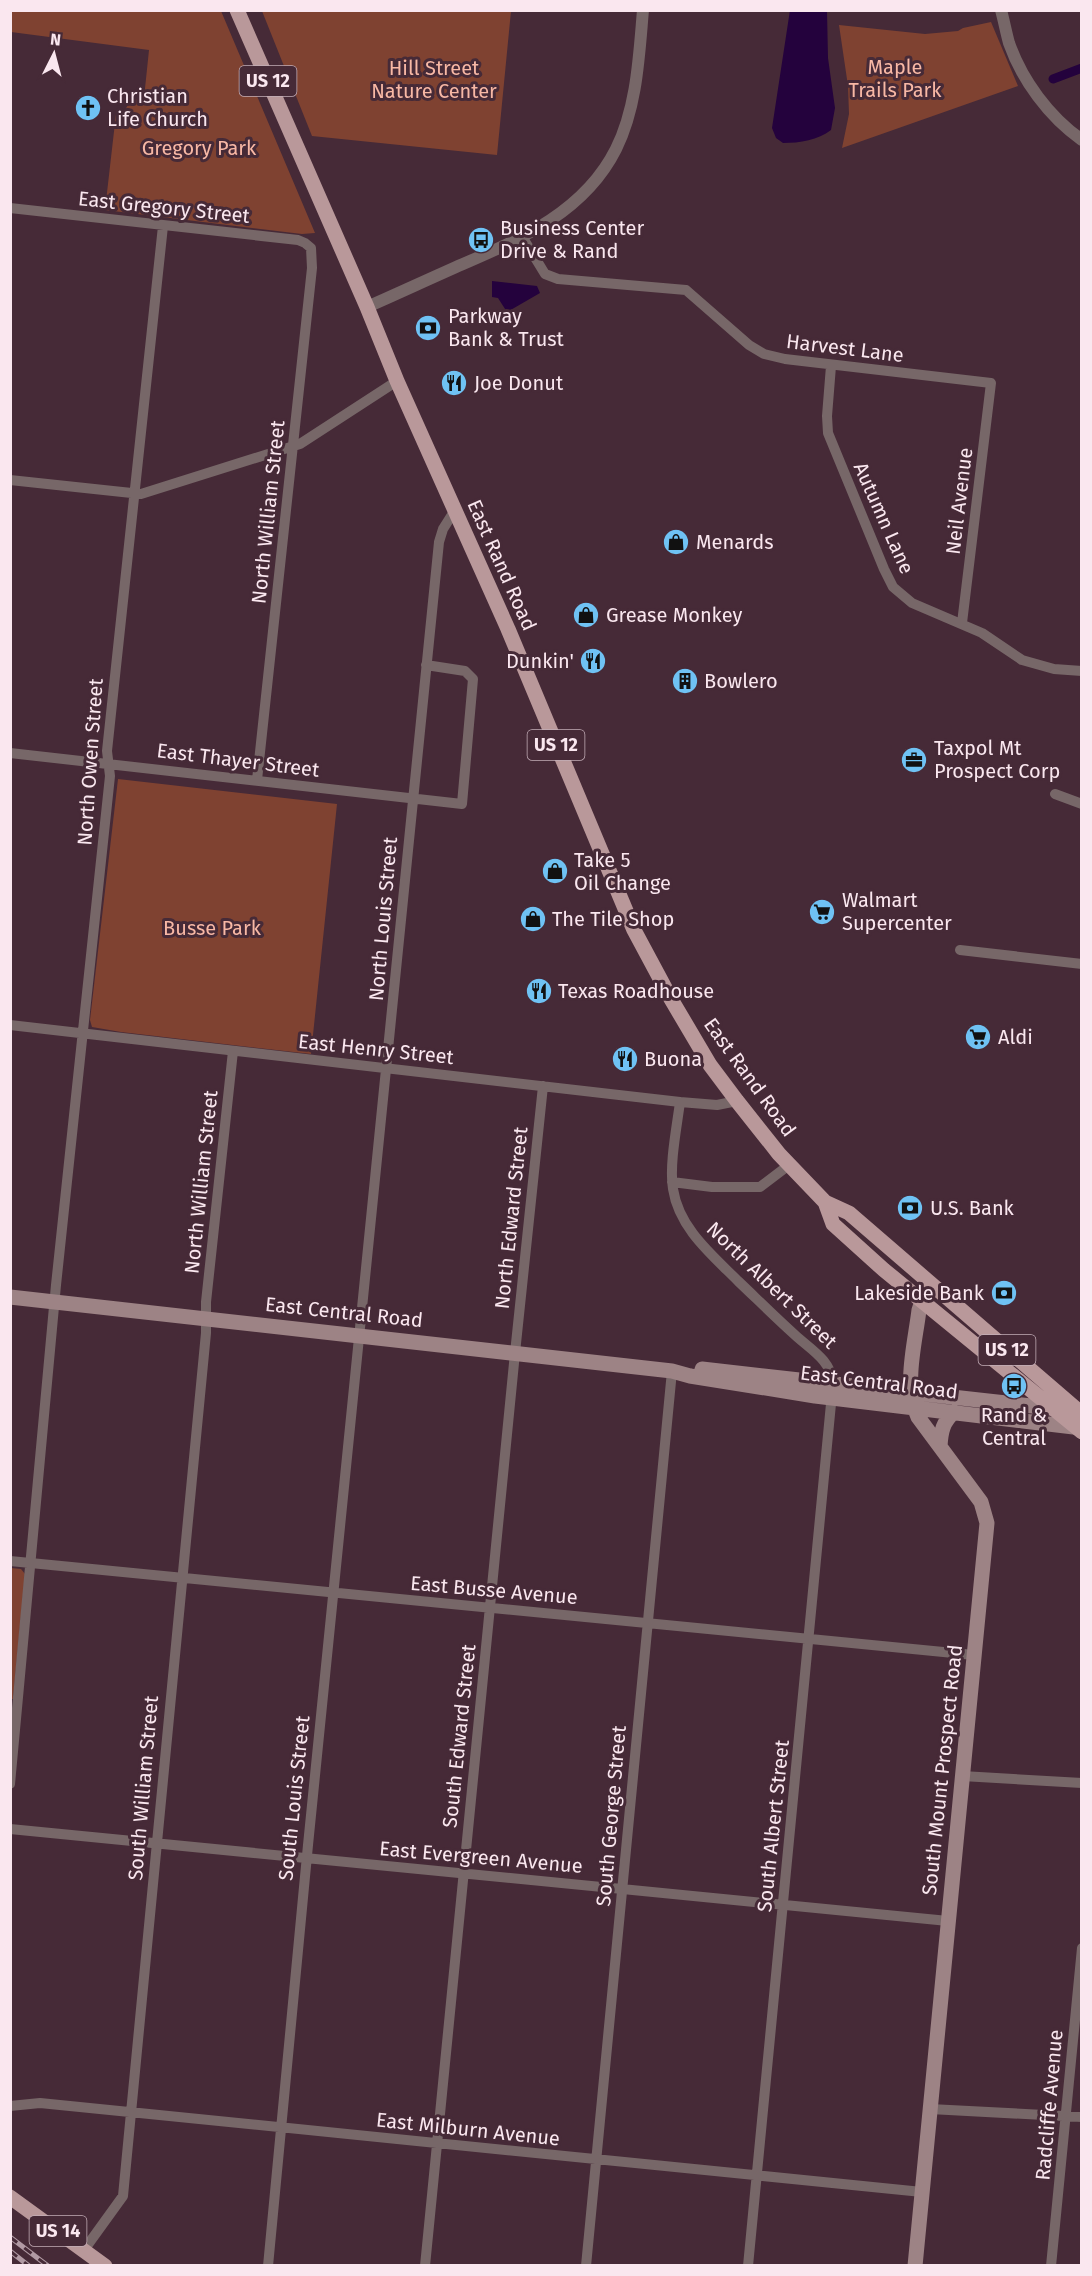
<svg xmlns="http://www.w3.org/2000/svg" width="1092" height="2276" font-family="'Fira Sans',sans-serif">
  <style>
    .green { fill: #7f4231 }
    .water { fill: #24023d }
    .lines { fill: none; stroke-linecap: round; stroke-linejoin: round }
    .canal { stroke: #24023d; stroke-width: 9 }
    .minor { stroke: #776768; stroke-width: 10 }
    .tertiary { stroke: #776768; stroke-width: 12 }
    .secondary { stroke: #9d8385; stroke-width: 15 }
    .primary { stroke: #b9989a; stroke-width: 15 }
    .rail-casing { stroke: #b19aa4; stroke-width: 5 }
    .rail { stroke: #462a37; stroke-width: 3; stroke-dasharray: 9; stroke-linecap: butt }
    .labels { text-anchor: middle; stroke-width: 6; stroke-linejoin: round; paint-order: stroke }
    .shield { fill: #462a37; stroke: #c4aeb8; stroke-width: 1.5 }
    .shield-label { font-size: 18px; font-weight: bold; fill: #fae7ef }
    .park-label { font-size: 20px; fill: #f8b8a5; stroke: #462a37 }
    .poi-label { font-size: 20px; fill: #fae7ef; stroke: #462a37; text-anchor: start }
    .street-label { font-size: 20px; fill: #fae7ef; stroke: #462a37 }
  </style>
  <rect width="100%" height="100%" fill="#462a37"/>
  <!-- green -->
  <path class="green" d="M10,11H221L315,233L302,234L105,210L116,114H124C127,103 133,98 144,98L149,50L11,32Z
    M262,11H511L497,155L312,136Z
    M991,22L1018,86L842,148L849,114L848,86L839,25L925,34L958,31L963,28Z
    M118,779L337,804L311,1054L121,1032L92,1027L90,1020Z
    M11,1568L21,1569L25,1574L13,1699H11Z"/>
  <!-- water -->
  <path class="water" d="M790,10L827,11L828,58L835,108L831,130C818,140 800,143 783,143L776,138L772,128Z
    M492,281L537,286L540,293L507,312L498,298L492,297Z"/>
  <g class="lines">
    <!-- canal -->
    <path class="canal" d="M1053,79L1082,68"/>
    <!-- minor -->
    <path class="minor" d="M10,208L298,240L305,243L311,248L312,268L257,780
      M523,238L545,274L558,279L686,290L749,345L764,354L785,359L991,383L962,623
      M831,366L827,416L828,433L884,569L893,587L912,603L982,633L1022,660L1054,669L1082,671
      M10,480L141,494L300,444L397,381
      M10,753L462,804L473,679L465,671L426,665
      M1055,794L1082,804
      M960,950L1082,964
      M10,1025L680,1102L717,1105L737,1101
      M680,1102C677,1126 669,1165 673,1189C679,1228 711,1254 738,1281C757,1299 775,1317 795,1335C810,1349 831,1360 833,1383L748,2266
      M672,1182L712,1187H760L789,1165
      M10,1561L974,1655
      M962,1776L1082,1783
      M10,1784L56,1285L110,776L107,751L163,226
      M10,1829L948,1921
      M10,2106L40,2103L922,2192
      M930,2109L1082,2117
      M84,2250L123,2196L206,1333V1302L233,1051
      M268,2266L308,1845L439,542L443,529L455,510
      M425,2266L515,1353L543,1086
      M586,2266L672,1371
      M1051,2266L1082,1948"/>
    <!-- tertiary -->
    <path class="tertiary" d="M1001,10C1004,21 1006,32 1009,43C1022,80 1049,117 1082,140
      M367,307C399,293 431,278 463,264C523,238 585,211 616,149C637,107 639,56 643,10"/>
    <!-- secondary -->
    <path class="secondary" d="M10,1297L672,1371L690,1376L815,1396L1082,1428
      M702,1369L1059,1409
      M940,1446C941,1431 943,1422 954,1412
      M915,2266L987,1523L981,1502L918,1417C903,1385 915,1344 919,1310L922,1301"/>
    <!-- primary -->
    <path class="primary" d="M237,10L367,307L397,381L508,629L634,930L671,999L710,1065L737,1101L779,1154L825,1202L849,1213L1082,1414
      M825,1202L833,1224L884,1270L1082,1432
      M10,2197L105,2266"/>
    <!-- rail casing -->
    <g class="rail-casing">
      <path id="rail" d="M10,2237L48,2266
        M10,2251L29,2266"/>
    </g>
    <!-- rail -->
    <use href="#rail" class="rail"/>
  </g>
  <!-- icons -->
  <defs>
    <g id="church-disc" transform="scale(1.35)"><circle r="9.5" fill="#6fc2f4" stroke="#462a37"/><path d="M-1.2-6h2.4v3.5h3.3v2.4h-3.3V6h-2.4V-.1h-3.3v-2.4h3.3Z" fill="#111"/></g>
    <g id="bus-disc" transform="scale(1.35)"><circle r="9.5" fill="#6fc2f4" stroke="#462a37"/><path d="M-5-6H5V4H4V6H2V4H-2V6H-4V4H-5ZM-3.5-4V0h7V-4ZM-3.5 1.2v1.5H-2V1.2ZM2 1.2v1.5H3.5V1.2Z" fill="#111"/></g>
    <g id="bank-disc" transform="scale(1.35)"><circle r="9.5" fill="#6fc2f4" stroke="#462a37"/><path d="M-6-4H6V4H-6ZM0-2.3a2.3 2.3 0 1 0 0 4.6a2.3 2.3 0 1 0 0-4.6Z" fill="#111"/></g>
    <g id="restaurant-disc" transform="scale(1.35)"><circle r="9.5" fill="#6fc2f4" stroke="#462a37"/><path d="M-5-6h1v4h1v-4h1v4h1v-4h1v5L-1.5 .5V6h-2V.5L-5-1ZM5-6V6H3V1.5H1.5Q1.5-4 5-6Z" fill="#111"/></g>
    <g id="shop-disc" transform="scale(1.35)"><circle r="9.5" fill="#6fc2f4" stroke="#462a37"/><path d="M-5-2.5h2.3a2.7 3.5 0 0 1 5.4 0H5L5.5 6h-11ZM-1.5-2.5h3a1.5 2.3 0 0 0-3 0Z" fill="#111"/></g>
    <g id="building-disc" transform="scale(1.35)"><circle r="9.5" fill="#6fc2f4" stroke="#462a37"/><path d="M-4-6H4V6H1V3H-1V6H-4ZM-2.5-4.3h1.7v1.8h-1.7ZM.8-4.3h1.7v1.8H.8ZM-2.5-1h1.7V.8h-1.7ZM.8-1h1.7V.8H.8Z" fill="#111"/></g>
    <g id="office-disc" transform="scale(1.35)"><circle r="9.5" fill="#6fc2f4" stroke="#462a37"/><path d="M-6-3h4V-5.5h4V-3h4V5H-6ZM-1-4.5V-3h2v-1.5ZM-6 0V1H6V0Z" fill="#111"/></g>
    <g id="supermarket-disc" transform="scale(1.35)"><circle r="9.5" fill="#6fc2f4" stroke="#462a37"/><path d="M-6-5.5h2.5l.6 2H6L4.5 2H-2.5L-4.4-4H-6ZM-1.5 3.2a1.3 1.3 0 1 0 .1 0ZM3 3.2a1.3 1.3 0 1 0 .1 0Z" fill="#111"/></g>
  </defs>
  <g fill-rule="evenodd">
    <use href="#church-disc" x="88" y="108"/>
    <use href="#bus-disc" x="481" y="240"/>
    <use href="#bank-disc" x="428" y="328"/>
    <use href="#restaurant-disc" x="454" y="383"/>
    <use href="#shop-disc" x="676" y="542"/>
    <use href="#shop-disc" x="586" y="615"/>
    <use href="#restaurant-disc" x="593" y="661"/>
    <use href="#building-disc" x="685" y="681"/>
    <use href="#office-disc" x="914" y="760"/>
    <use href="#shop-disc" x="555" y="871"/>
    <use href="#supermarket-disc" x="822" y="912"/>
    <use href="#shop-disc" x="533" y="919"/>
    <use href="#restaurant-disc" x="539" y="991"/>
    <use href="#supermarket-disc" x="978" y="1037"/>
    <use href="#restaurant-disc" x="625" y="1059"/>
    <use href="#bank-disc" x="910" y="1208"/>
    <use href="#bank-disc" x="1004" y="1293"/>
    <use href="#bus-disc" x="1014" y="1386"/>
  </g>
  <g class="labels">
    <!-- shield labels -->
    <g class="shield">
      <rect x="239.5" y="66" width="57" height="30" rx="4.5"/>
      <rect x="527.5" y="730" width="57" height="30" rx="4.5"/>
      <rect x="978.5" y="1335" width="57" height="30" rx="4.5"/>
      <rect x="29.5" y="2216" width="57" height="30" rx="4.5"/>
    </g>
    <g class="shield-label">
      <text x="268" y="87">US 12</text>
      <text x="556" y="751">US 12</text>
      <text x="1007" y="1356">US 12</text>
      <text x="58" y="2237">US 14</text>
    </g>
    <!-- park labels -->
    <g class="park-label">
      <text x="895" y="74">Maple<tspan x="895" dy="23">Trails Park</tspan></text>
      <text x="434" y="75">Hill Street<tspan x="434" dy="23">Nature Center</tspan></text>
      <text x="199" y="155">Gregory Park</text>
      <text x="212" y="935">Busse Park</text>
    </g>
    <!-- poi labels -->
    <g class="poi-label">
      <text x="107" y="103">Christian<tspan x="107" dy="23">Life Church</tspan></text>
      <text x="500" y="235">Business Center<tspan x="500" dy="23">Drive &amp; Rand</tspan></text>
      <text x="448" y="323">Parkway<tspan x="448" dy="23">Bank &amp; Trust</tspan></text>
      <text x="474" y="390">Joe Donut</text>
      <text x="696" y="549">Menards</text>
      <text x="606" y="622">Grease Monkey</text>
      <text x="574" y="668" text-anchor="end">Dunkin'</text>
      <text x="704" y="688">Bowlero</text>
      <text x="934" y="755">Taxpol Mt<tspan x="934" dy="23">Prospect Corp</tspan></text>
      <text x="574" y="867">Take 5<tspan x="574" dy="23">Oil Change</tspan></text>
      <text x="842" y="907">Walmart<tspan x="842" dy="23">Supercenter</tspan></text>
      <text x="552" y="926">The Tile Shop</text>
      <text x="558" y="998">Texas Roadhouse</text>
      <text x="998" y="1044">Aldi</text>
      <text x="644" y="1066">Buona</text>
      <text x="930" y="1215">U.S. Bank</text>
      <text x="984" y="1300" text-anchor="end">Lakeside Bank</text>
      <text x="1014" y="1422" text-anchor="middle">Rand &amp;<tspan x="1014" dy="23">Central</tspan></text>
    </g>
    <!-- street labels -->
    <g class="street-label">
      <text transform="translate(164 207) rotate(6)" y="7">East Gregory Street</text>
      <text transform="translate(845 348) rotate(7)" y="7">Harvest Lane</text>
      <text transform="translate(959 501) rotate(-83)" y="7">Neil Avenue</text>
      <text transform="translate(268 512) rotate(-84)" y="7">North William Street</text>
      <text transform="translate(884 518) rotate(66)" y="7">Autumn Lane</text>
      <text transform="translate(502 565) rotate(66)" y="7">East Rand Road</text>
      <text transform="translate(238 760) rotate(7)" y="7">East Thayer Street</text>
      <text transform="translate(90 762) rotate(-86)" y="7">North Owen Street</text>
      <text transform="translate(383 919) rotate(-85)" y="7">North Louis Street</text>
      <text transform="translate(376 1049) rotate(6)" y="7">East Henry Street</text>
      <text transform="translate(750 1077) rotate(54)" y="7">East Rand Road</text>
      <text transform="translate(201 1182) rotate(-84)" y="7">North William Street</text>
      <text transform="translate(511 1218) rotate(-84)" y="7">North Edward Street</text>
      <text transform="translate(772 1285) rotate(44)" y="7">North Albert Street</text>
      <text transform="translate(344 1312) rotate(6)" y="7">East Central Road</text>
      <text transform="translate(879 1382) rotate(7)" y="7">East Central Road</text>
      <text transform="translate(494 1590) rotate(5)" y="7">East Busse Avenue</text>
      <text transform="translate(459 1736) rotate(-84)" y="7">South Edward Street</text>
      <text transform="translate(942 1770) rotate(-84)" y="7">South Mount Prospect Road</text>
      <text transform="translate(143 1788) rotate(-85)" y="7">South William Street</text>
      <text transform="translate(294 1798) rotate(-84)" y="7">South Louis Street</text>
      <text transform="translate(611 1816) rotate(-85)" y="7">South George Street</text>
      <text transform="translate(773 1826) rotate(-84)" y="7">South Albert Street</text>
      <text transform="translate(481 1857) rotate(5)" y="7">East Evergreen Avenue</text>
      <text transform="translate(1049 2105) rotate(-85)" y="7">Radcliffe Avenue</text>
      <text transform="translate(468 2129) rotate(6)" y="7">East Milburn Avenue</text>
    </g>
  </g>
  <!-- border -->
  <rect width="1092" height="2276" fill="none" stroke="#fae7ef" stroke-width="24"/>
  <!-- north arrow -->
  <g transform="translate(54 54) rotate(6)" stroke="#462a37" stroke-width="4.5" paint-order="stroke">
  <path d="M0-4.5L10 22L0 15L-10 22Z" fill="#fae7ef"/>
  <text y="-9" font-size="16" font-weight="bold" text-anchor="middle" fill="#fae7ef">N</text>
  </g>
</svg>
